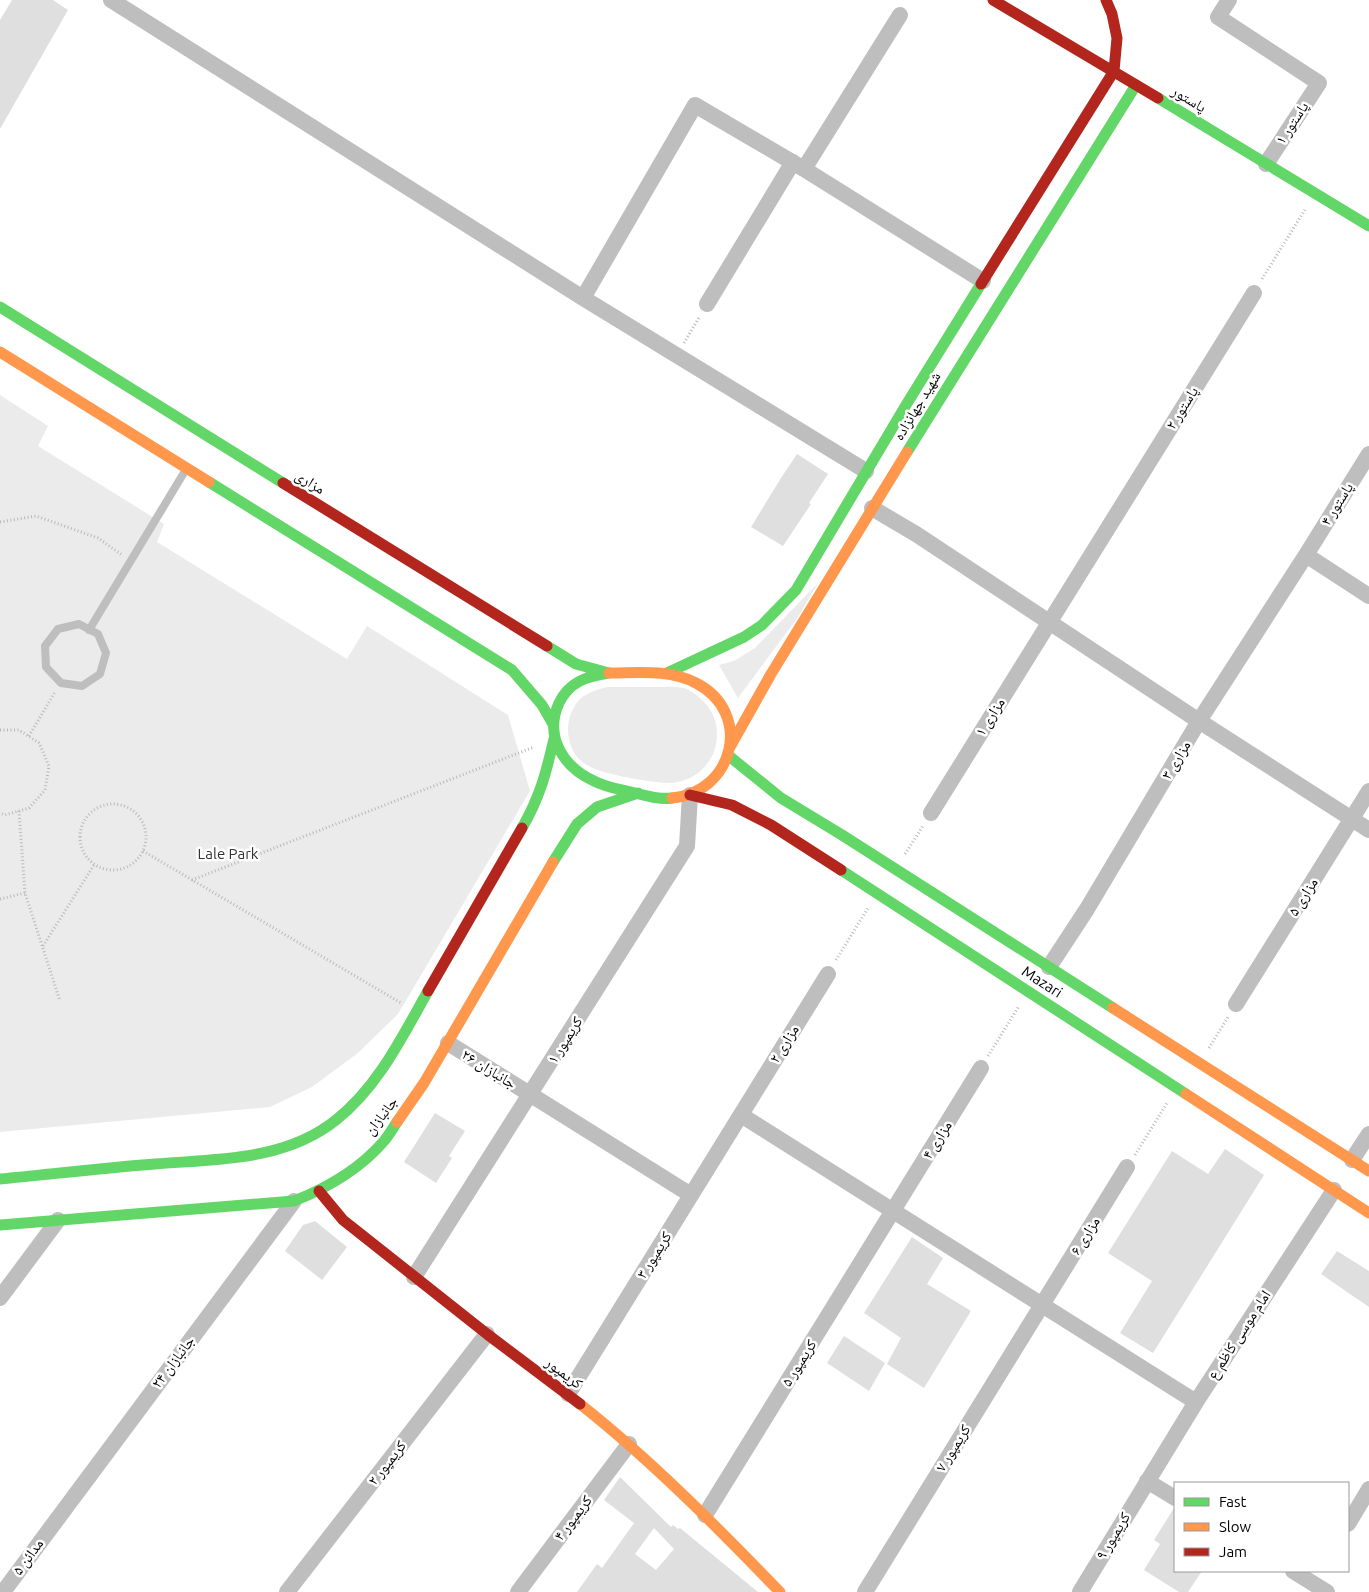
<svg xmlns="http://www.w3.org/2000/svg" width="1369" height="1592" font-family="Ubuntu,'Noto Naskh Arabic',sans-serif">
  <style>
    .green { fill: #ebebeb }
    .building { fill: #dfdfdf; fill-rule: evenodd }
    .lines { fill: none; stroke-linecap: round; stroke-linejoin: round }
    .path { stroke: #b9b9b9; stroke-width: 3; stroke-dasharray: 1 2.5; stroke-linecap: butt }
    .lane { stroke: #bebebe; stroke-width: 8 }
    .street { stroke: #bebebe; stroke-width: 16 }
    .fast { stroke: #63d668; stroke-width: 11 }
    .slow { stroke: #ff974d; stroke-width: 11 }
    .jam { stroke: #b3261e; stroke-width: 11 }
    .labels { text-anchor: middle; stroke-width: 5; stroke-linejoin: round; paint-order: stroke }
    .street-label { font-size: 15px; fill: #000; stroke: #fff }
    .park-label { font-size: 15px; fill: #323232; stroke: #fff }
  </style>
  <rect width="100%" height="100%" fill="#fff"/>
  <!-- green -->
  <path class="green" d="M0,395L48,426L38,446L164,524L157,542L347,659L367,626L508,715L530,791L398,1014L358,1053L312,1087L270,1107L0,1132Z
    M818,583L798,617L738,698L719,665L734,661L755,648Z
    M608,687C623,687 638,687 653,687C663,687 674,686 684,688C690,690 695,694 700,698C734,727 714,782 669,783C654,783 616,776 601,771C593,769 584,764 578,758C564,742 565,714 580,699C588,692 598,689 608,687Z"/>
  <!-- building -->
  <path class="building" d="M12,0H53L68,10L0,129V20Z
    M797,454L828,474L809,503L811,504L783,546L751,527L781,478Z
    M435,1113L465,1131L449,1156L452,1158L436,1183L404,1162Z
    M1225,1149L1264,1175L1153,1353L1120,1333L1152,1281L1108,1253L1172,1151L1208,1174Z
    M315,1221L347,1247L322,1280L285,1251L303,1225Z
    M912,1237L943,1258L927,1284L971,1311L924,1388L887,1364L901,1338L864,1313Z
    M1337,1251L1369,1271V1307L1321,1274Z
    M844,1336L885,1363L869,1391L827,1363Z
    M620,1477L671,1527L673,1525L678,1529L680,1528L758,1592H577L597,1564L602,1568L634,1523L604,1500ZM654,1528L674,1549L656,1570L635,1554Z
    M1174,1508L1175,1571H1202L1188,1592H1179L1144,1570L1160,1544L1154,1540Z"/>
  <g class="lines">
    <!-- path -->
    <path class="path" d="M1262,279L1306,208
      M684,343L700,316
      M0,522L36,516L98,538L122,555
      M0,730H19L39,743L49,766L45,790L29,808L5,815L0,813
      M29,736L55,692
      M80 837a33 33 0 1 1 66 0a33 33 0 1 1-66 0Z
      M19,811L25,893L60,1001
      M143,851L401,1003
      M905,854L923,826
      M192,880L534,747
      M0,899L25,893
      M43,946L94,865
      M836,960L868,908
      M1209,1048L1228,1017
      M988,1056L1019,1006
      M1135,1155L1167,1103"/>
    <!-- lane -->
    <path class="lane" d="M79,624L98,634L106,653L100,674L82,686L61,683L46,667L45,646L58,629Z
      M89,630L185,471"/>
    <!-- street -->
    <path class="street" d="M111,0L583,298L866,471
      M1229,0L1218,17L1319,83L1266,164
      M804,169L900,15
      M583,298L695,105L804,169L983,281
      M707,304L793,162
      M872,508L916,534L1199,721L1369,830
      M1306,555L1369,596
      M931,813L1254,293
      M1049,967L1087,909L1199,721L1306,555L1369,454
      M1236,1004L1369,791
      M448,1043L691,1195
      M741,1115L1196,1402
      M1352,1160L1369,1134
      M414,1277L687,846L690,795
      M0,1298L58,1220
      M568,1394L828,974
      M1147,1481L1175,1498
      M705,1515L981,1068
      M1348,1524L1369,1489
      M1293,1571L1327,1592
      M3,1592L294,1201
      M287,1592L487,1334
      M518,1592L629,1444
      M865,1592L1127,1167
      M1080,1592L1196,1402L1334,1190"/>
    <!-- fast -->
    <path class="fast" d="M1158,98L1369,226
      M0,307L283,483
      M907,452L1136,85
      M209,482L512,670L542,705L553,724
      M547,646L576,664L609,673
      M609,673C587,676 569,682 559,703C544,736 563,767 594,781C605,787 618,789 631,792C644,795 658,800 672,798
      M667,673L744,637L762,625L796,590L906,405L981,284
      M729,756L781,798L842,835L1113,1008
      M522,828C540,797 546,773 554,739
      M553,862L577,824L597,807L638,793
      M841,870L1186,1094
      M0,1179C52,1174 103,1168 155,1164C217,1159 285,1161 336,1120C378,1087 402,1037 428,991
      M0,1225L294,1201C327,1188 360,1169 384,1141C389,1135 393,1128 397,1122"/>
    <!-- slow -->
    <path class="slow" d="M0,352L209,482
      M609,673C638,673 669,669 696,683C753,712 735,792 672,798
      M730,747L771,674L907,452
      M1113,1008L1369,1171
      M1186,1094L1369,1213
      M397,1122L424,1083L553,862
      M580,1404C652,1461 716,1526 780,1592"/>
    <!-- jam -->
    <path class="jam" d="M993,0L1158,98
      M981,284L1114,71L1117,38L1112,14L1106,0
      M283,483L547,646
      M690,795L732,805L771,825L841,870
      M428,991L522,828
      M319,1191L343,1220L487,1334L580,1404"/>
  </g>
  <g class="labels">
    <!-- street labels -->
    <g class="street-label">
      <text transform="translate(1189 99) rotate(31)" y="5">پاستور</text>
      <text transform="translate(1292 123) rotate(-57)" y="5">پاستور ۱</text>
      <text transform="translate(917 406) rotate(-59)" y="5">شهید جهانزاده</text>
      <text transform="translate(1182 408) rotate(-58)" y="5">پاستور ۲</text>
      <text transform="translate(310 482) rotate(32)" y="5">مزاری</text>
      <text transform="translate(1337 504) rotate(-58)" y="5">پاستور ۴</text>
      <text transform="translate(990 717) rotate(-58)" y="5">مزاری ۱</text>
      <text transform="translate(1176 760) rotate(-59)" y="5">مزاری ۳</text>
      <text transform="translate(1303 897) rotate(-58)" y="5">مزاری ۵</text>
      <text transform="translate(1042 982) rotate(33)" y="5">Mazari</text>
      <text transform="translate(565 1040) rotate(-58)" y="5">کریمپور ۱</text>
      <text transform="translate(784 1044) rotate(-58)" y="5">مزاری ۲</text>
      <text transform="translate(489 1069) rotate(32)" y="5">جانبازان ۲۶</text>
      <text transform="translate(381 1116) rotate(-53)" y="5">جانبازان</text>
      <text transform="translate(937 1140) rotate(-58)" y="5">مزاری ۴</text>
      <text transform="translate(1085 1236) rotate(-58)" y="5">مزاری ۶</text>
      <text transform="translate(654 1255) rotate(-58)" y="5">کریمپور ۳</text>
      <text transform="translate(1239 1335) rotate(-57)" y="5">امام موسی کاظم ع</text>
      <text transform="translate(173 1362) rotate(-53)" y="5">جانبازان ۲۴</text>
      <text transform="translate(799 1363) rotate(-58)" y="5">کریمپور ۵</text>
      <text transform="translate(564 1373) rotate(37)" y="5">کریمپور</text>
      <text transform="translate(953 1448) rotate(-58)" y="5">کریمپور ۷</text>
      <text transform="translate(387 1463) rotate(-52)" y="5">کریمپور ۲</text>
      <text transform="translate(573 1518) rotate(-53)" y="5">کریمپور ۴</text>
      <text transform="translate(1113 1536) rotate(-59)" y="5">کریمپور ۹</text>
      <text transform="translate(28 1557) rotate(-54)" y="5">مدائن ۵</text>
    </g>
    <!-- park labels -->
    <g class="park-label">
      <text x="228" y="859">Lale Park</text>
    </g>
  </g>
  <!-- legend -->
  <rect x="1174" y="1482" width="175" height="90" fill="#ffffff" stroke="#999999"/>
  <rect x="1184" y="1498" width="25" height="8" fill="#63d668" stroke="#999999"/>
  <text x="1219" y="1507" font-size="15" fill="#000000">Fast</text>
  <rect x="1184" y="1523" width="25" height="8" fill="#ff974d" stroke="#999999"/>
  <text x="1219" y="1532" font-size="15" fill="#000000">Slow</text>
  <rect x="1184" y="1548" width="25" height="8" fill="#b3261e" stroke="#999999"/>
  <text x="1219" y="1557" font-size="15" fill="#000000">Jam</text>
</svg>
